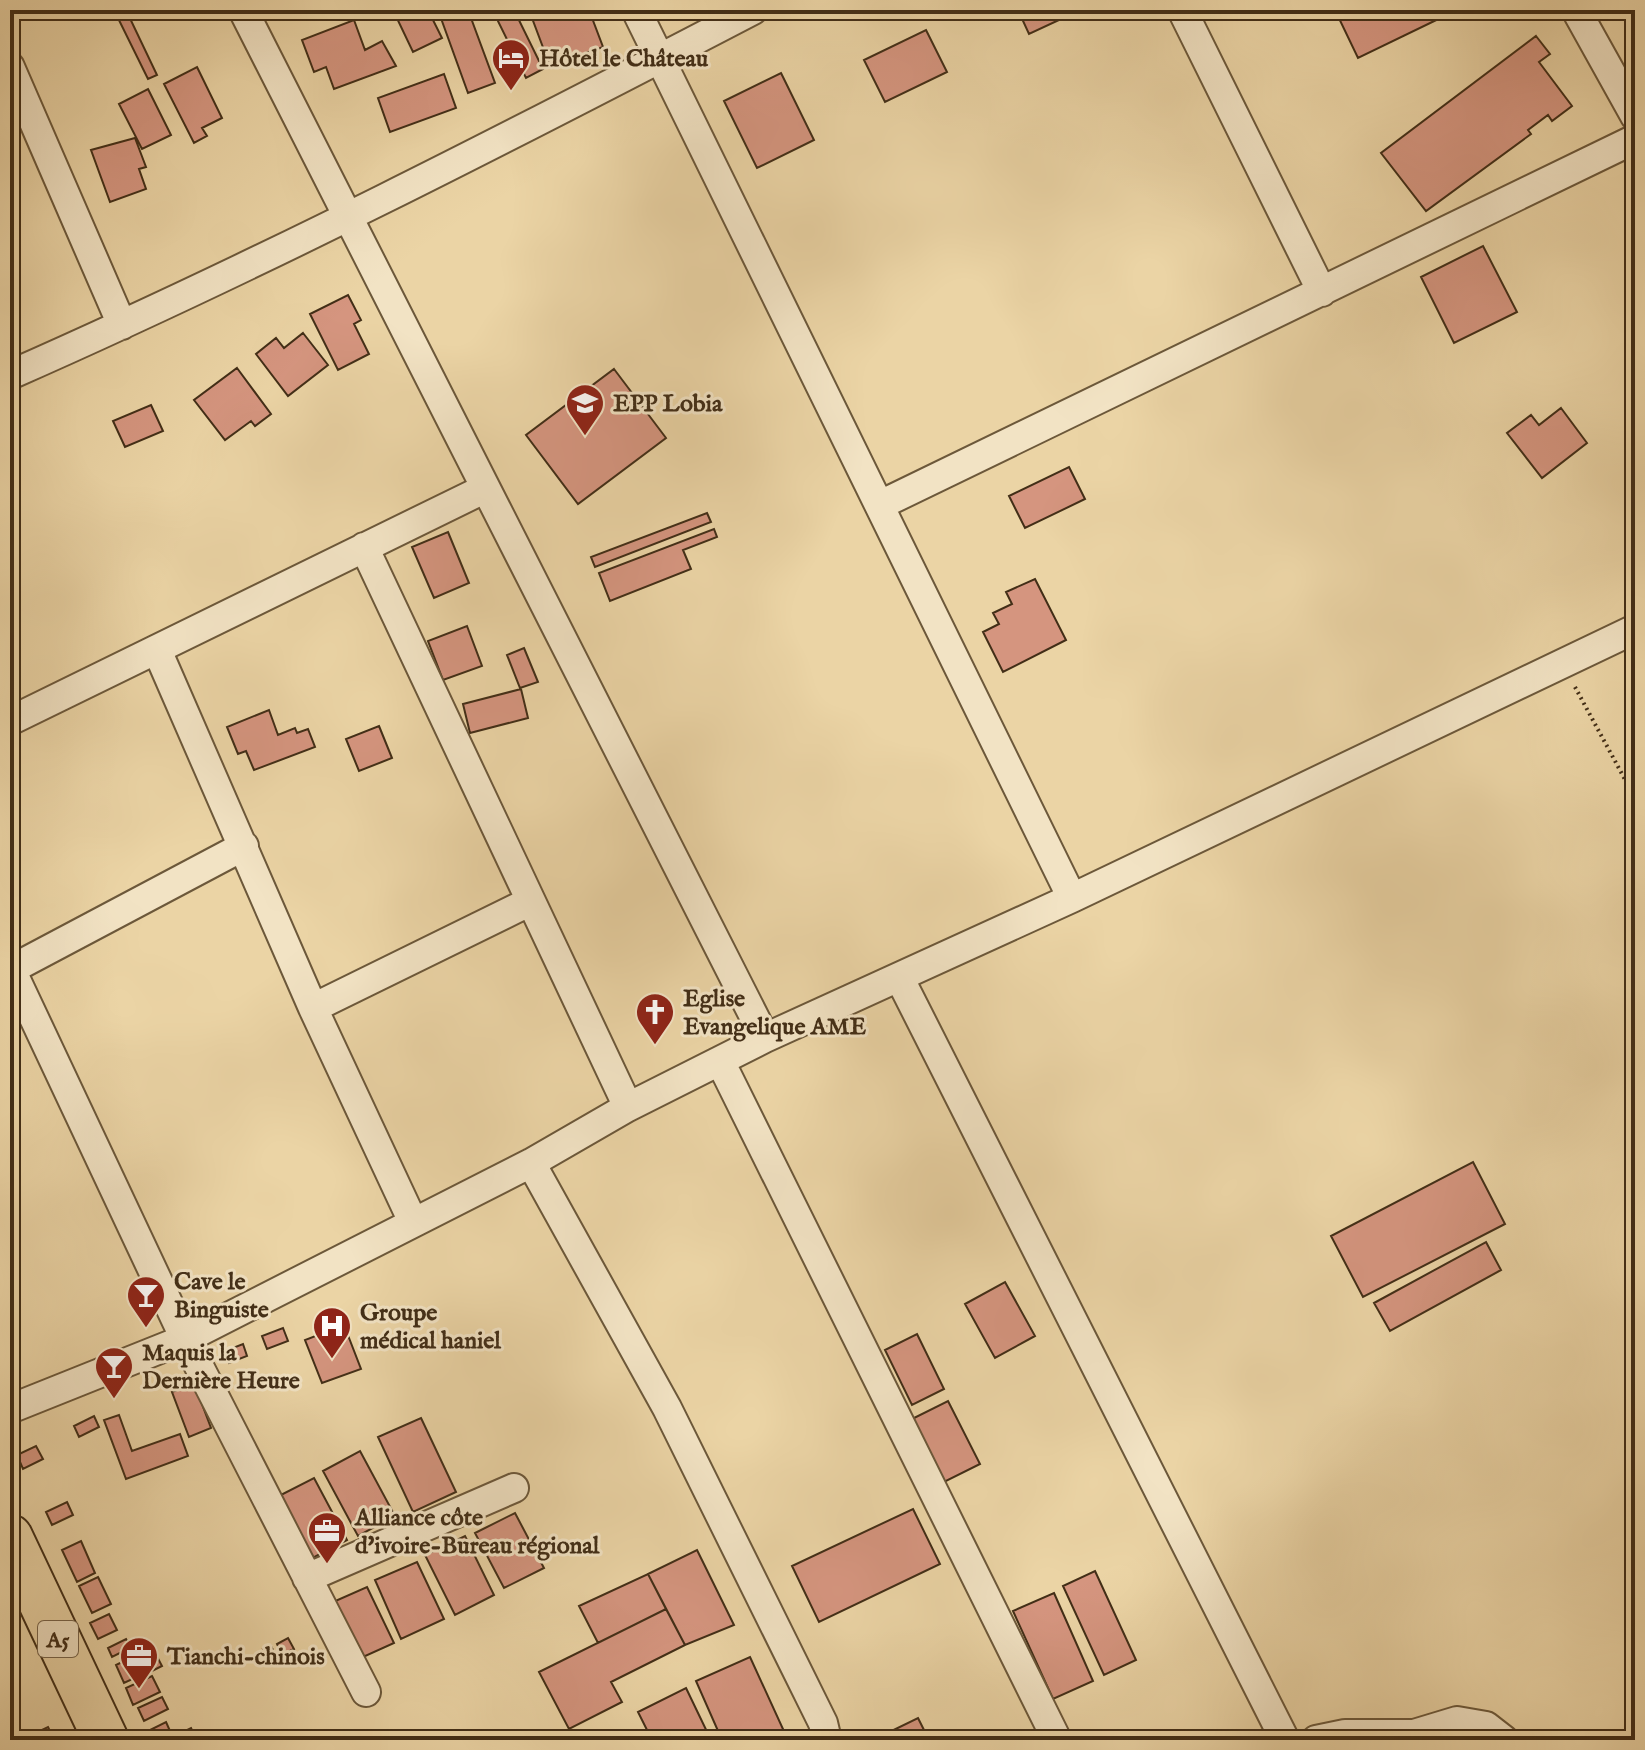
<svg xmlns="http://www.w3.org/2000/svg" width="1645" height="1750" font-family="'IM FELL English',serif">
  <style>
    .building { fill: #d5957f; stroke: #422e17; stroke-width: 2 }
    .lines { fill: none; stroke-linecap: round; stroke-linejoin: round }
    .street-casing { stroke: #6c583a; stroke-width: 32 }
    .primary-casing { stroke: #422e17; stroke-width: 48 }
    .path { stroke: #422e17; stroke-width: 4; stroke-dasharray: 2 4; stroke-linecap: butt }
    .street { stroke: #f2e3c4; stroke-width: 28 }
    .primary { stroke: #ebd4a5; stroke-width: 44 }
    .labels { text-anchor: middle; stroke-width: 6; stroke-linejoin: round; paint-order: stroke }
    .shield { fill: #f2e3c4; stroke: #77644b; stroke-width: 2 }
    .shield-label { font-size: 22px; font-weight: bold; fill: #422e17 }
    .poi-label { font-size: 24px; font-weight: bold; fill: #422e17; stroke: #f2e3c4; text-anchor: start }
  </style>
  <rect width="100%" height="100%" fill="#ebd4a5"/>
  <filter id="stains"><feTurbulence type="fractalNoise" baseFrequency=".0025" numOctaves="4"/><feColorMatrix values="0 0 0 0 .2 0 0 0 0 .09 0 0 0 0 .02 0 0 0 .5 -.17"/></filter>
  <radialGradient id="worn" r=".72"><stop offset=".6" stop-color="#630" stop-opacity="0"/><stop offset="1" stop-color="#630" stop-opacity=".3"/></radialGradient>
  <!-- building -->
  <path class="building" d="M114,10H126L157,75L148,79Z
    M393,10H428L442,38L413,52Z
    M438,10H468L495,83L468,93Z
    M514,10L543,69L526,78L493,11Z
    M529,10H589L603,47L550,66Z
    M1018,10H1054L1059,20L1029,34Z
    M1335,10H1457L1358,58Z
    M354,20L365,50L382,41L396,66L334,89L326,67L314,72L302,40Z
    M926,30L947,72L885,102L864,60Z
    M1536,36L1550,54L1539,62L1572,106L1552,121L1548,115L1528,130L1531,134L1426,211L1381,153Z
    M197,67L222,118L202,128L207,136L194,143L164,84Z
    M781,73L814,140L757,168L724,101Z
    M444,74L456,108L390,132L378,98Z
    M148,89L171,135L142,149L119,104Z
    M135,138L146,167L139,169L146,189L110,202L91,150Z
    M1483,246L1517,312L1454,343L1421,277Z
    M348,295L361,320L354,324L369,354L338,370L310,314Z
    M303,333L328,365L288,396L256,354L276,338L284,348Z
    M237,368L271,414L255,426L251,421L225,440L194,400Z
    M614,369L666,438L578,504L526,435Z
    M151,405L163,431L125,447L113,421Z
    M1561,408L1587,443L1542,478L1507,433L1531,415L1539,425Z
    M1069,467L1085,499L1025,528L1009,496Z
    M707,513L711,522L595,567L591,557Z
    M714,529L717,537L683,550L691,569L610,601L599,573Z
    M448,532L469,583L434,598L412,547Z
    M1035,579L1066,640L1003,672L983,632L999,624L993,613L1012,604L1006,592Z
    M467,626L482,666L443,680L428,641Z
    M524,648L538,682L520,688L507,655Z
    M521,689L528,718L470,733L463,704Z
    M269,710L278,735L295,728L297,733L308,729L315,747L254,770L246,751L238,754L227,727Z
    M379,726L392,758L359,771L346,739Z
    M1473,1162L1505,1224L1363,1297L1331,1236Z
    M1486,1242L1501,1270L1390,1331L1374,1303Z
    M1005,1282L1035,1336L995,1358L965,1304Z
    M344,1325L361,1369L322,1383L305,1340Z
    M283,1328L288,1341L267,1349L262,1336Z
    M917,1334L944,1389L912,1405L885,1350Z
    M243,1344L247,1356L229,1363L225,1351Z
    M194,1383L211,1428L189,1437L172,1392Z
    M948,1401L980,1464L942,1483L910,1420Z
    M119,1415L132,1451L180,1434L188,1456L126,1479L104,1420Z
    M94,1416L99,1427L79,1437L74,1426Z
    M421,1418L456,1492L413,1512L378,1437Z
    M36,1446L43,1459L23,1469L17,1455Z
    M360,1451L395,1516L358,1536L323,1471Z
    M314,1478L347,1540L305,1562L273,1499Z
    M67,1502L73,1515L52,1525L46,1512Z
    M913,1509L940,1564L819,1622L792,1566Z
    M515,1513L544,1568L504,1588L475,1533Z
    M465,1536L494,1595L455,1615L425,1555Z
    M81,1541L95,1573L77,1582L62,1550Z
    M697,1550L734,1625L685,1645L648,1574Z
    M417,1562L444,1619L401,1639L375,1580Z
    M1095,1571L1136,1660L1104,1675L1063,1586Z
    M648,1574L666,1609L598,1643L579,1606Z
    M98,1577L111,1604L92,1613L79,1586Z
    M367,1587L394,1643L352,1662L324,1606Z
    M1054,1593L1093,1681L1053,1699L1013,1611Z
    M666,1609L685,1645L611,1682L622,1702L569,1729L539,1672Z
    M109,1614L117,1630L98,1639L90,1623Z
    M288,1638L294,1649L282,1655L277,1644Z
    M126,1639L130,1648L112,1657L108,1648Z
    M271,1646L277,1658L269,1661L263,1649Z
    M152,1647L162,1666L142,1676L133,1655Z
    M750,1657L788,1740H722L696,1681Z
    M130,1658L139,1676L124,1683L116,1665Z
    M152,1676L160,1692L133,1705L126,1688Z
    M686,1688L711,1740H652L638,1712Z
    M162,1697L168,1709L144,1721L138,1708Z
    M918,1718L929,1740H873Z
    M166,1722L170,1731L147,1740L144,1733Z
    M48,1727L54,1740H23V1739Z
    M191,1728L196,1740H182L179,1734Z"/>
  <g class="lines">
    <!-- street casing -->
    <g class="street-casing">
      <path id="street" d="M243,10L765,1038
        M636,10L1072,898
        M1182,10L1322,292
        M1576,10L1635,116
        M10,67L122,325
        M10,375C262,264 509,137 753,10
        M880,505L1635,139
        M364,547L628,1107
        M157,650L313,1008L413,1222
        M10,721L484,489
        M10,967L185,1339L366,1692
        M10,970L244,846
        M899,977L1285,1740
        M313,1008L529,902
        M720,1061L1057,1740
        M531,1163L667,1408L823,1723L827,1740
        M10,1409L185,1339L531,1163L628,1107L765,1038L1072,898L1635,629
        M307,1578L514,1488
        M1316,1740L1345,1734H1414L1457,1721L1486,1726L1504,1740"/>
    </g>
    <!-- primary casing -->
    <g class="primary-casing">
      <path id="primary" d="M10,1537L106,1740"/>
    </g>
    <!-- path -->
    <path class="path" d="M1575,687L1635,798"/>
    <!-- street -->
    <use href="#street" class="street"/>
    <!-- primary -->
    <use href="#primary" class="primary"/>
  </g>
  <!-- icons -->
  <defs>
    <g id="hotel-pin" transform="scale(2)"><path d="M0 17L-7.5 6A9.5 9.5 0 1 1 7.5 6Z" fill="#8f2418" stroke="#f2e3c4"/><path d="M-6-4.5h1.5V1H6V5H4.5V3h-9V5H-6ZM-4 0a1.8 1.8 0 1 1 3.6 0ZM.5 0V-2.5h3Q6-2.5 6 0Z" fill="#fff"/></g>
    <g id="school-pin" transform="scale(2)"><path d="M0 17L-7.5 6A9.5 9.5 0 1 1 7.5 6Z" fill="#8f2418" stroke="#f2e3c4"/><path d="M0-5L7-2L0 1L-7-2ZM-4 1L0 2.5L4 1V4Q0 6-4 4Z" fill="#fff"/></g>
    <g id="church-pin" transform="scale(2)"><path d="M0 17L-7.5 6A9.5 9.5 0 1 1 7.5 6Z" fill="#8f2418" stroke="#f2e3c4"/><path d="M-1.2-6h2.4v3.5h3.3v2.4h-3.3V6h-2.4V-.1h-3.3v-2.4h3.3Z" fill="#fff"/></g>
    <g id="bar-pin" transform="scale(2)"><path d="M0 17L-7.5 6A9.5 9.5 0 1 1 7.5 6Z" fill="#8f2418" stroke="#f2e3c4"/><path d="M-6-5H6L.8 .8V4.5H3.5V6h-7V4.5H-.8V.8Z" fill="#fff"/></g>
    <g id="hospital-pin" transform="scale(2)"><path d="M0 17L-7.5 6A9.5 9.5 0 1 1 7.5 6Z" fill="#8f2418" stroke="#f2e3c4"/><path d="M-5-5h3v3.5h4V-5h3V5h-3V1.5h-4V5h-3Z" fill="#fff"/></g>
    <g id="office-pin" transform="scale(2)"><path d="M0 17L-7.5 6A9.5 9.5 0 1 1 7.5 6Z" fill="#8f2418" stroke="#f2e3c4"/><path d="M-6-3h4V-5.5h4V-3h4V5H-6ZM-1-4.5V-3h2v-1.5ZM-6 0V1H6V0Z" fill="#fff"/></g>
  </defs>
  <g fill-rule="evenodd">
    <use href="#hotel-pin" x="511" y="58"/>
    <use href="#school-pin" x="585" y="403"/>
    <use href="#church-pin" x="655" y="1012"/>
    <use href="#bar-pin" x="146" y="1295"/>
    <use href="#hospital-pin" x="332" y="1326"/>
    <use href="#bar-pin" x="114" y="1366"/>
    <use href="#office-pin" x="327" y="1531"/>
    <use href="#office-pin" x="139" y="1656"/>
  </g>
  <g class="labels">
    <!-- shield labels -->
    <rect class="shield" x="38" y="1621" width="40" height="36" rx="6"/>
    <g class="shield-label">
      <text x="58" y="1647">A5</text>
    </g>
    <!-- poi labels -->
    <g class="poi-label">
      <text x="539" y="66">Hôtel le Château</text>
      <text x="613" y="411">EPP Lobia</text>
      <text x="683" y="1006">Eglise<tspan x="683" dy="28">Evangelique AME</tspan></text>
      <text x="174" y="1289">Cave le<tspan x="174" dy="28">Binguiste</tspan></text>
      <text x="360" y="1320">Groupe<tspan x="360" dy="28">médical haniel</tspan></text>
      <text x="142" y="1360">Maquis la<tspan x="142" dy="28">Dernière Heure</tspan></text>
      <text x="355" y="1525">Alliance côte<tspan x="355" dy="28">d'ivoire-Bureau régional</tspan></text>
      <text x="167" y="1664">Tianchi-chinois</text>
    </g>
  </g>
  <!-- margin -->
  <rect width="1645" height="1750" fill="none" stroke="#ebd4a5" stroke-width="40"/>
  <rect x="12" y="12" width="1621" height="1726" fill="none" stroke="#422e17" stroke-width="4"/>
  <rect x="20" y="20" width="1605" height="1710" fill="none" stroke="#422e17" stroke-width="2"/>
  <rect width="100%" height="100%" filter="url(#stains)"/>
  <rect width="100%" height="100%" fill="url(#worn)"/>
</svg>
